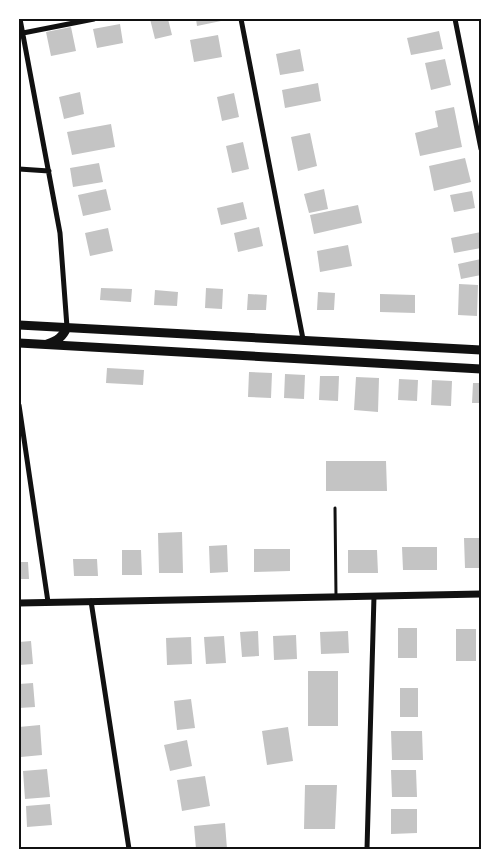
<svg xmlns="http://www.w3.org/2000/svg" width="500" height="868" font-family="'PT Sans',sans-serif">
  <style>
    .building { fill: #c4c4c4 }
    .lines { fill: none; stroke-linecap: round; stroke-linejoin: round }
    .service { stroke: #111; stroke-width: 3 }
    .minor { stroke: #111; stroke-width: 5 }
    .tertiary { stroke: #111; stroke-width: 7 }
    .primary { stroke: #111; stroke-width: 9 }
    .neatline { fill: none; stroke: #111; stroke-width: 2 }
  </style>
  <rect width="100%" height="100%" fill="#fff"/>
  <!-- building -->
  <path class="building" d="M150,19H168L172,35L155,39Z
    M196,19H220L221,21L197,26Z
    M120,24L123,43L97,48L93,29Z
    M71,27L76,51L51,56L46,32Z
    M439,31L443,49L411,55L407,38Z
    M218,35L222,57L194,62L190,40Z
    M300,49L304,71L280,75L276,54Z
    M445,59L451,85L431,90L425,63Z
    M318,83L321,101L285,108L282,90Z
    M80,92L84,114L64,119L59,97Z
    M234,93L239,117L222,121L217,97Z
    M454,107L462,147L420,156L415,133L438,127L435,111Z
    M111,124L115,147L72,155L67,132Z
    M310,133L317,166L298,171L291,137Z
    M243,142L249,169L232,173L226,146Z
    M465,158L471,182L434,191L429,166Z
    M99,163L103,182L73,187L70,168Z
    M106,189L111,210L83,216L78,195Z
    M324,189L328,209L309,213L304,194Z
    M472,191L475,208L454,212L450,195Z
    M243,202L247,219L221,225L217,208Z
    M358,205L362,223L314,234L310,215Z
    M259,227L263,246L238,252L234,233Z
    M108,228L113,251L90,256L85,233Z
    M481,232V248L454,253L451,238Z
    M348,245L352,266L320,272L317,251Z
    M481,259V275L461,279L458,264Z
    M459,284L478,285L477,316L458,315Z
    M101,288L132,289L131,302L100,300Z
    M206,288L223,289L222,309L205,308Z
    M155,290L178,292L177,306L154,305Z
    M318,292L335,293L334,310H317Z
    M248,294L267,295L266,310H247Z
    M380,294L415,295V313L380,312Z
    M107,368L144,370L143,385L106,383Z
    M249,372L272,373L271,398L248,397Z
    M285,374L305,375L304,399L284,398Z
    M320,376H339L338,401L319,400Z
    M356,377L379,378L378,412L354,410Z
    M399,379L418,380L417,401L398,400Z
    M432,380L452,381L451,406L431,405Z
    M473,383H481V403H472Z
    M326,461H386L387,491H326Z
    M182,532L183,573H159L158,533Z
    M464,538H481V568H465Z
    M227,545L228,572L210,573L209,546Z
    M402,547H437V570H403Z
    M254,549H290V571L254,572Z
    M122,550H141L142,575H122Z
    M348,550H377L378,573H348Z
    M73,559H97L98,576H74Z
    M19,562H28L29,579H19Z
    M398,628H417V658H398Z
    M456,629H476V661H456Z
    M258,631L259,656L242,657L240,632Z
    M348,631L349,653L321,654L320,632Z
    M296,635L297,659L274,660L273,636Z
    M224,636L226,663L206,664L204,637Z
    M191,637L192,664L167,665L166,638Z
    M31,641L33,664L19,665V642Z
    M308,671H338V726H308Z
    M33,683L35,707L19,708V684Z
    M400,688H418V717H400Z
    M191,699L195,728L177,730L174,701Z
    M40,725L42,755L21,757L19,727Z
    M288,727L293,761L267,765L262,731Z
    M391,731H422L423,760H392Z
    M187,740L192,766L170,771L164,745Z
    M47,769L50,797L25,799L23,771Z
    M391,770H416L417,797H392Z
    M205,776L210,806L182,811L177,780Z
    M305,785H337L335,829H304Z
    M50,804L52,825L27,827L26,806Z
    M391,809H417V833L391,834Z
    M225,823L227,849H196L194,826Z"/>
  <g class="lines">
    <!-- service -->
    <path class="service" d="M19,276V278
      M335,508L336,596"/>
    <!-- minor -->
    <path class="minor" d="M20,19L60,233L67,327
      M241,19L303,339
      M455,19L481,149
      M23,33L94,19
      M19,169L49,171
      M19,405L48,602
      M91,601L129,849
      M367,849L374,596"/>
    <!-- tertiary -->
    <path class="tertiary" d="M19,603L481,594"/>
    <!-- primary -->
    <path class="primary" d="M19,325L481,350
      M19,343L481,369
      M47,344C57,341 63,337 67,327"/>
  </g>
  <!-- border -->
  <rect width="500" height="868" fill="none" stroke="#ffffff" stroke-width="40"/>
  <rect x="20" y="20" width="460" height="828" class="neatline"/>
</svg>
